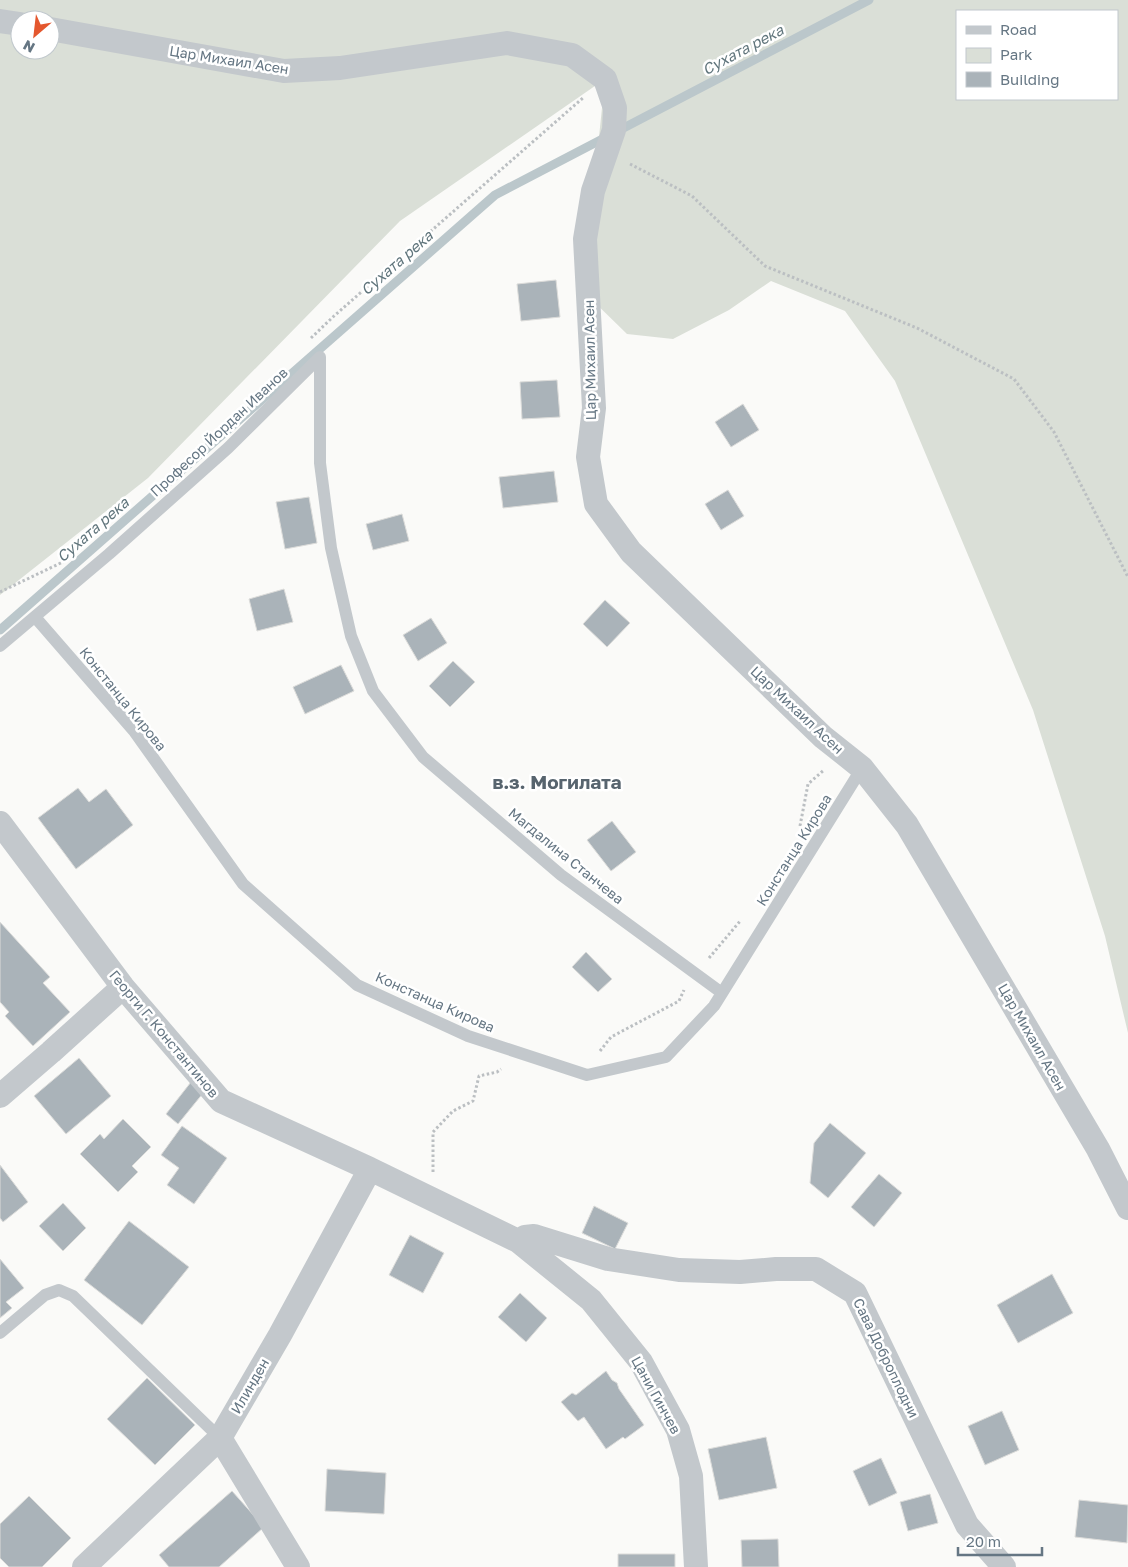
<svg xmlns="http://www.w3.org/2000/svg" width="1128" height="1567" font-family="'Golos Text',sans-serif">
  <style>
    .green { fill: #dadfd7; fill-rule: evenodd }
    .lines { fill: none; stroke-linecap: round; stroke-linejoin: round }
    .stream { stroke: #bbc7cb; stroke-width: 9 }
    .building { fill: #aab3b9; stroke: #dcdcda }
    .path { stroke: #bbbfc2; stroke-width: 3; stroke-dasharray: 2.5 2.5; stroke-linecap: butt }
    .service { stroke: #c3c8cc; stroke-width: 12 }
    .minor { stroke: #c3c8cc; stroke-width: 24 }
    .labels { text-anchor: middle; stroke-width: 5; stroke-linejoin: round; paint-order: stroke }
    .street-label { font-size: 14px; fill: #657683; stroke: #fff }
    .water-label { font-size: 15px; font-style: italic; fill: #60757c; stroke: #fff }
    .district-label { font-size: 19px; font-weight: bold; fill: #57646e; stroke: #fff }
  </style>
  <rect width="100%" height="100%" fill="#fafaf8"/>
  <!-- green -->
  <path class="green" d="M0,0H1128V1033L1105,936L1033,710L895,381L845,311L771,281L729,310L673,339L627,334L583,291L605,79L400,221L148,478L0,595ZM957,11H1117V99H957ZM20,20H50V50H20Z"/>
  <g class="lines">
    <!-- stream -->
    <path class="stream" d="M0,630L495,195L869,0"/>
  </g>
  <!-- building -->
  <path class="building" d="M556,280L560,317L521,321L517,284Z
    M557,380L560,417L522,419L520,382Z
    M743,404L759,430L731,447L715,422Z
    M554,471L558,502L503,508L499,477Z
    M728,490L744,516L721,530L705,504Z
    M309,497L317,543L285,549L276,502Z
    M402,514L409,541L373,550L366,524Z
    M284,589L293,622L257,631L249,599Z
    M605,600L630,623L607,647L583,624Z
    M431,618L447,643L418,661L403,635Z
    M453,661L475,682L450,707L429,686Z
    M341,665L354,691L305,714L293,687Z
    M78,788L89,802L106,789L133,825L76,869L38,818Z
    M612,821L636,852L611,871L587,840Z
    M0,922L50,977L43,983L70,1012L33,1046L5,1016L9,1012L0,1002Z
    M586,952L612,979L598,992L572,967Z
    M79,1058L111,1096L66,1134L34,1096Z
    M191,1082L204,1092L178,1124L166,1114Z
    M123,1119L151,1147L132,1166L138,1172L118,1192L80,1154L100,1134L104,1139Z
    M830,1123L866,1153L828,1198L810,1183L814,1143Z
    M182,1126L227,1158L194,1204L167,1185L179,1168L161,1155Z
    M0,1165L28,1202L3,1222L0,1218Z
    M879,1174L902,1193L874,1227L851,1207Z
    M63,1203L86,1228L63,1251L39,1226Z
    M594,1206L628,1223L615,1249L582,1233Z
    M129,1221L189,1267L142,1325L84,1280Z
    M410,1235L444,1253L423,1293L389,1275Z
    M0,1259L24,1288L6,1302L12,1308L0,1318Z
    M1052,1274L1073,1313L1018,1343L997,1305Z
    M520,1293L547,1318L526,1342L498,1317Z
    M606,1371L612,1380L617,1383L619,1389L644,1425L625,1439L623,1437L606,1449L584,1417L578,1421L561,1402L572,1393L576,1395Z
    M147,1378L195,1425L155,1465L107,1419Z
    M1002,1411L1019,1450L985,1465L968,1426Z
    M766,1437L777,1488L719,1500L708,1449Z
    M881,1458L897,1493L869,1506L853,1471Z
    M327,1469L386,1473L384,1514L325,1511Z
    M232,1491L264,1527L219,1567H169L159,1555Z
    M930,1494L938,1523L908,1531L900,1502Z
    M29,1496L71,1538L42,1567H9L0,1558V1524Z
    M1079,1500L1128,1505L1127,1543L1075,1537Z
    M778,1539L779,1567H742L741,1540Z
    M618,1554H675V1567H618Z"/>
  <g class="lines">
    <!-- path -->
    <path class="path" d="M630,164L692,196L765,266L917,328L1014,379L1054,432L1128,577
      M311,338L334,316L584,97
      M0,592L67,560
      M800,826L808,784L824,770
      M709,958L741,920
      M600,1051L611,1037L679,1001L684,990
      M433,1172V1132L453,1111L473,1101L479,1076L497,1072L501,1069"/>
    <!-- service -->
    <path class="service" d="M320,357V463L331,548L351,636L373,691L423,757L561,875L722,993
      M35,617L134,731L243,884L357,985L468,1036L587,1075L666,1057L714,1006L862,768
      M0,646L109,554L228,448L320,357
      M0,1333L45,1295L59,1290L73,1296L220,1438"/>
    <!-- minor -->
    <path class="minor" d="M0,21L20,24
      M50,29L284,71L340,68L507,43L572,55L605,79L615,108L614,130L593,191L585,239L594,408L588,457L596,504L631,552L823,737L862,768L907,825L1098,1149L1128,1208
      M0,823L123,987L221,1101L370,1169L518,1241L591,1300L641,1362L678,1430L691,1476L696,1567
      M0,1096L51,1052L123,987
      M518,1241L525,1237L534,1236L608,1259L679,1270L740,1272L776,1269H816L855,1293L967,1525L1004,1567
      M220,1438L298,1567
      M84,1567L220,1438L280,1335L370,1169"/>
  </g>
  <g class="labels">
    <!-- street labels -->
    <g class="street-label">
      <text transform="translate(229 60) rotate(9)" y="5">Цар Михаил Асен</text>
      <text transform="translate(590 360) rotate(-91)" y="5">Цар Михаил Асен</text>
      <text transform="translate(219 432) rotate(-43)" y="5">Професор Йордан Иванов</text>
      <text transform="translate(123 699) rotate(51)" y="5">Констанца Кирова</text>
      <text transform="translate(797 710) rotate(43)" y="5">Цар Михаил Асен</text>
      <text transform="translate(794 850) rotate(-58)" y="5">Констанца Кирова</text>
      <text transform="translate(566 856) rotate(39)" y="5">Магдалина Станчева</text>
      <text transform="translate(435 1002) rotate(24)" y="5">Констанца Кирова</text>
      <text transform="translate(164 1034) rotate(50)" y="5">Георги Г. Константинов</text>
      <text transform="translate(1032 1037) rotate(60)" y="5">Цар Михаил Асен</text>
      <text transform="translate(886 1358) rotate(64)" y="5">Сава Доброплодни</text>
      <text transform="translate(250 1386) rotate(-60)" y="5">Илинден</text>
      <text transform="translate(656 1395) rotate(61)" y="5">Цани Гинчев</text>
    </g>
    <!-- water labels -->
    <g class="water-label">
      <text transform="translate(743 50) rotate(-28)" y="5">Сухата река</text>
      <text transform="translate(397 263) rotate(-41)" y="5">Сухата река</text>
      <text transform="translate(93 530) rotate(-41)" y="5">Сухата река</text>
    </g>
    <!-- district labels -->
    <g class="district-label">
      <text x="557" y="789">в.з. Могилата</text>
    </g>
  </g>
  <!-- legend -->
  <rect x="956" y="10" width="162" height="90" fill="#ffffff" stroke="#c1c8cd"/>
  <rect x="966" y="26" width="25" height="8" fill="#c3c8cc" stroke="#c1c8cd"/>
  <text x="1000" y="35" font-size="15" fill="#657683">Road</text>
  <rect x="966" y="48" width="25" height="15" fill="#dadfd7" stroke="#c1c8cd"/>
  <text x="1000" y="60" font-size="15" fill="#657683">Park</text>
  <rect x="966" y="72" width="25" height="15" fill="#aab3b9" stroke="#c1c8cd"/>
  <text x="1000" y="85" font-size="15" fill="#657683">Building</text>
  <!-- north arrow -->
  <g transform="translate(35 35) rotate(208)"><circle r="24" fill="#ffffff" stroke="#c1c8cd"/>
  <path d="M0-4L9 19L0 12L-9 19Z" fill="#e4572e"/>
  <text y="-8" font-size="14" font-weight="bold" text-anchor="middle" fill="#657683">N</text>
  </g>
  <!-- scale -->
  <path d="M958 1547v8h84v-8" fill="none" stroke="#657683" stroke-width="2.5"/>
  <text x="966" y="1547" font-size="15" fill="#657683" stroke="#ffffff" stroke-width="4" paint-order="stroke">20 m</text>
</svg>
